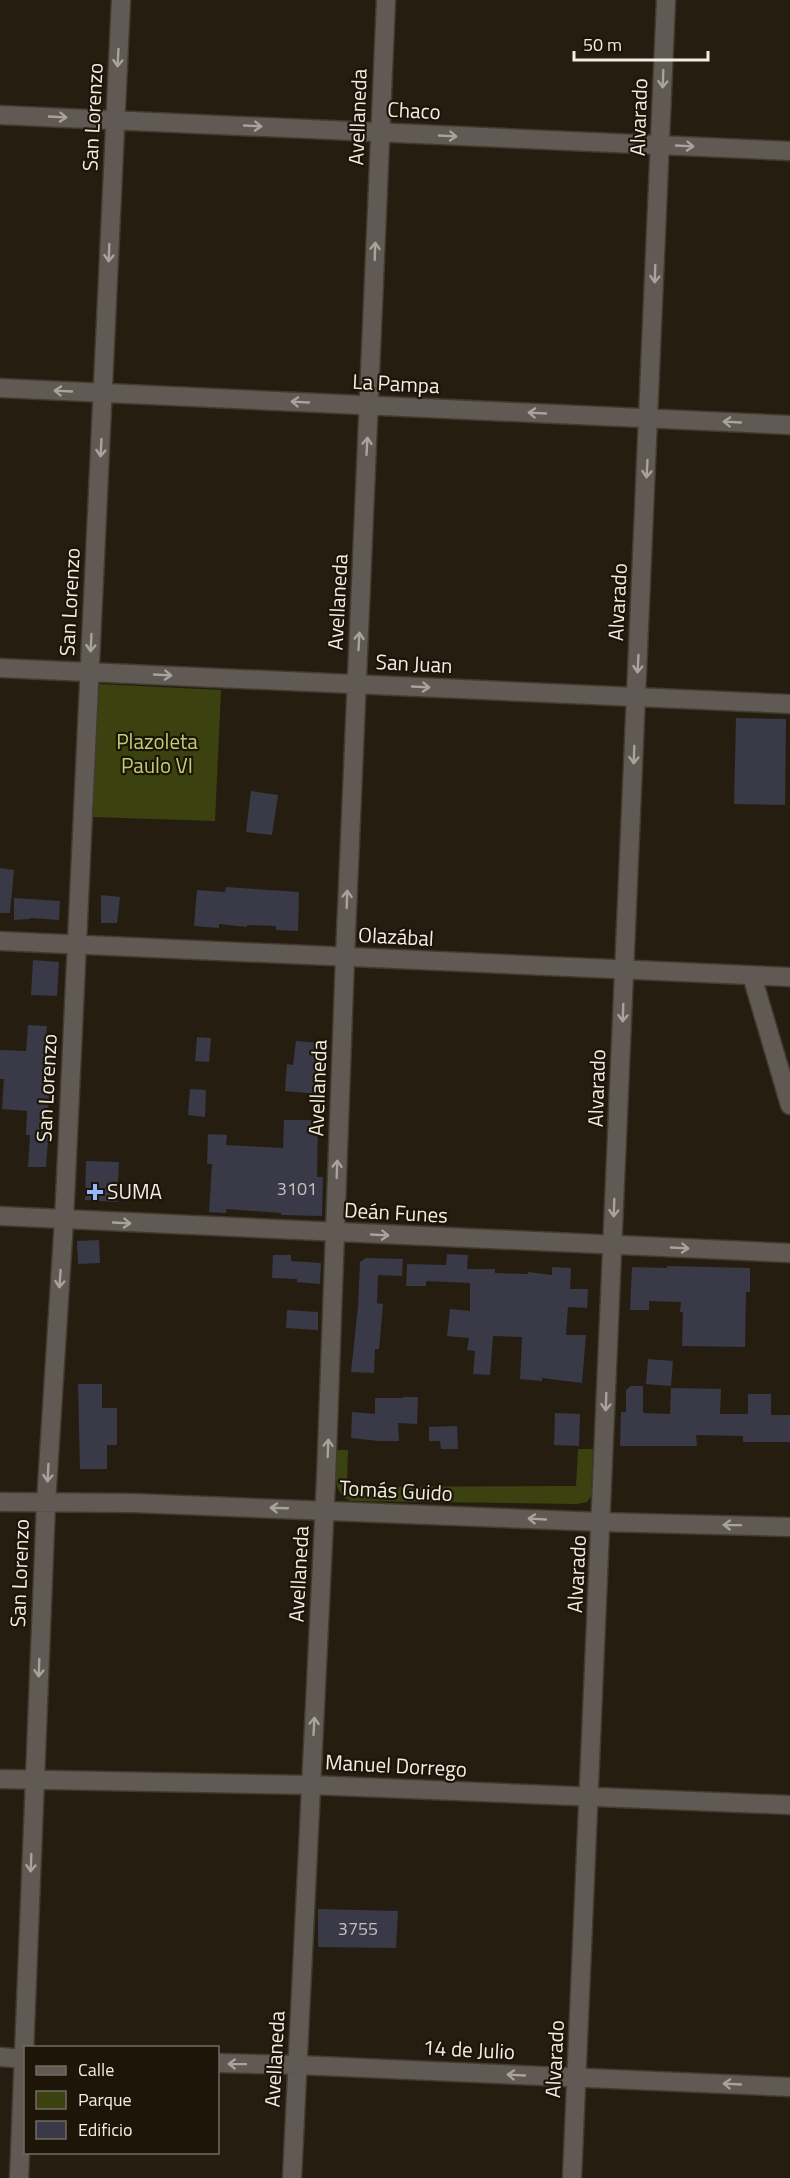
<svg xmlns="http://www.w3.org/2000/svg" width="790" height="2178" font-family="'Titillium Web',sans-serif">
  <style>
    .green { fill: #3b4210 }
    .building { fill: #393948 }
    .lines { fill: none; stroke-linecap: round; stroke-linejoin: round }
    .minor-casing { stroke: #423b2e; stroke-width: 21 }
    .minor { stroke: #605954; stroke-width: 18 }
    .oneway { stroke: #a9a39c }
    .poi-dot { fill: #96b6fd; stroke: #1c1508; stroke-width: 2 }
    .labels { text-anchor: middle; stroke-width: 4.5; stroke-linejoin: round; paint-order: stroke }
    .number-label { font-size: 18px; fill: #c4c0bd }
    .street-label { font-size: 21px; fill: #f2ede4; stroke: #1c1508 }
    .park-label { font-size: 21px; fill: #bfce71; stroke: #1c1508 }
    .poi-label { font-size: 21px; fill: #f2ede4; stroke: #1c1508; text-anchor: start }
  </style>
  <rect width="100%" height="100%" fill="#251e10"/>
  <!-- green -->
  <path class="green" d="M98,684L221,690L215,821L93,817Z
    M578,1449H593L591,1496L587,1502L577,1504L351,1501C330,1494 337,1467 337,1450H348L347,1487L576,1486Z"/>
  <!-- building -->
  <path class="building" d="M736,718L786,719L785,805L734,804Z
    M251,791L278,795L272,835L246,832Z
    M0,868L14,870L10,913H0Z
    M226,887L299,892L298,931L276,930V926L247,925V927L219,924V928L194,926L197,890L225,892Z
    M101,895L120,897L117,923H101Z
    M14,898L60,901L59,920L30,918V919L14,920Z
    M33,960L59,962L57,996L31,995Z
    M28,1025L47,1026L45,1052H51L48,1115H50L46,1167H28L30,1135H26L27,1111L2,1109L4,1079H0V1050L26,1051Z
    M197,1037L211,1038L209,1062L195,1061Z
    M296,1041L322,1043L317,1094L285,1091L287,1064L293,1065Z
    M190,1089L206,1090L205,1117L188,1115Z
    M284,1120H318L317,1177H323L322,1216L281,1215V1213L226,1209V1213L209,1212L212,1164H207L208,1134L227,1135L226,1145L283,1148Z
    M86,1161L119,1162L117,1202L85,1200Z
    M99,1240L100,1263L78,1264L77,1241Z
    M447,1254L468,1255L467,1269H495V1273L528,1274V1272L552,1275V1267L571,1268L570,1289H588L587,1308L568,1307L566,1335H586L582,1383L542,1378V1381L520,1379L522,1337L493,1336L490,1375L473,1374L475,1351L467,1350L469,1338L447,1336L450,1309L470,1311V1283L426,1281V1286H406L407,1264L446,1265Z
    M273,1255H291V1261L321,1263L320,1284L297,1282V1279L272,1278Z
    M366,1258L403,1259L402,1276L378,1275L377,1303L383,1304L379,1349H375L374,1373L351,1372L358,1307L360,1262Z
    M667,1266L750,1268V1292H746L745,1347L682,1346L683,1312H680L681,1302L649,1301V1310H630L632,1267L667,1268Z
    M287,1310L318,1312V1330L286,1328Z
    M648,1359L673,1361L671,1386L646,1384Z
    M78,1384H102V1408H117V1445H107V1469H80Z
    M631,1386H643V1413L670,1414L671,1388L721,1389L720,1414H748V1394H771V1415H790V1442H743V1436L696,1435L697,1446H620L621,1412H626V1390Z
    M403,1397H418L417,1424L398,1423L399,1441H378L351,1438L352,1412L375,1414V1398H403Z
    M555,1413L580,1414L579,1446L554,1445Z
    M457,1426L458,1449H441L440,1441H429V1427Z
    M318,1909L398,1911L396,1948L318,1947Z"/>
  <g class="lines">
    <!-- minor casing -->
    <g class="minor-casing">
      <path id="minor" d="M0,115L790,151
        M0,388L790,425
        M0,668L790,704
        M0,941L790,977
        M752,976L790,1105
        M0,1216L790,1253
        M0,1502L133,1503L602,1522L790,1527
        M0,1779L311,1785L790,1805
        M0,2057L26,2059
        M218,2063L298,2065L790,2087
        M19,2178L46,1503L64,1220L121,0
        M292,2178L326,1480L345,957L386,0
        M572,2178L666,0"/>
    </g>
    <!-- minor -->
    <use href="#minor" class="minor"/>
  </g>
  <!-- one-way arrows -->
  <defs><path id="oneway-shaft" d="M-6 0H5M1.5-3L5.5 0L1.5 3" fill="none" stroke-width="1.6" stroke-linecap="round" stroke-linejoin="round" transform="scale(1.5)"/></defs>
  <g class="oneway">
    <use href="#oneway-shaft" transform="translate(118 58) rotate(93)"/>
    <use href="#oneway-shaft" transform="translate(663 79) rotate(92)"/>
    <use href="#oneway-shaft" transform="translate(58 117) rotate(3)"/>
    <use href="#oneway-shaft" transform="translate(253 126) rotate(3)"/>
    <use href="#oneway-shaft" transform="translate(448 136) rotate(3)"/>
    <use href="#oneway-shaft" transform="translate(685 146) rotate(3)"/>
    <use href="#oneway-shaft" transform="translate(375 251) rotate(-88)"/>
    <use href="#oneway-shaft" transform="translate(109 253) rotate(92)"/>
    <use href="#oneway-shaft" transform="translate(655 274) rotate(92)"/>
    <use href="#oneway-shaft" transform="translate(63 391) rotate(-177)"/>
    <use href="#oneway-shaft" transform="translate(300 402) rotate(-177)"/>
    <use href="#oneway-shaft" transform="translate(537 413) rotate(-177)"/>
    <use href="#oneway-shaft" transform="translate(732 422) rotate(-177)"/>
    <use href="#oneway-shaft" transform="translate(367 446) rotate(-87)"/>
    <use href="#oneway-shaft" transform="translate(101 448) rotate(93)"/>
    <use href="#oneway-shaft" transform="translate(647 469) rotate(93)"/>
    <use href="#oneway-shaft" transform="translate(359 641) rotate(-87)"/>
    <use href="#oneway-shaft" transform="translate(91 643) rotate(93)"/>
    <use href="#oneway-shaft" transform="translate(638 664) rotate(93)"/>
    <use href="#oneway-shaft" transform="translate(163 675) rotate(3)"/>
    <use href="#oneway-shaft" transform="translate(421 687) rotate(3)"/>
    <use href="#oneway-shaft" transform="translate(634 755) rotate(92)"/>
    <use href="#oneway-shaft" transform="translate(347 899) rotate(-88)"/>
    <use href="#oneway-shaft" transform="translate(623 1013) rotate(92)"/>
    <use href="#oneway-shaft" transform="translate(337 1169) rotate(-88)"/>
    <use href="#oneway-shaft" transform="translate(614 1208) rotate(92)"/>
    <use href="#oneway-shaft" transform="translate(122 1223) rotate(3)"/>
    <use href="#oneway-shaft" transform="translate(380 1235) rotate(3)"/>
    <use href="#oneway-shaft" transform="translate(680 1248) rotate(3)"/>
    <use href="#oneway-shaft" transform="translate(60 1279) rotate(94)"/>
    <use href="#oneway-shaft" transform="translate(606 1402) rotate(92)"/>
    <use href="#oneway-shaft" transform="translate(328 1448) rotate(-88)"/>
    <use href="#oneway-shaft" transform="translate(48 1473) rotate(93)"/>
    <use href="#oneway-shaft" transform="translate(279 1508) rotate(-178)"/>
    <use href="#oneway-shaft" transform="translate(537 1519) rotate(-177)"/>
    <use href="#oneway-shaft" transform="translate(732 1525) rotate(-179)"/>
    <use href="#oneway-shaft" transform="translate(39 1668) rotate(92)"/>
    <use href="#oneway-shaft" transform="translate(314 1726) rotate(-87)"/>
    <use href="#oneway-shaft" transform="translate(31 1863) rotate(92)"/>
    <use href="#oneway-shaft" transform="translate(237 2064) rotate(-179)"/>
    <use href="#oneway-shaft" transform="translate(516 2075) rotate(-177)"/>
    <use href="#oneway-shaft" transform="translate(732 2084) rotate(-177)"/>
  </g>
  <!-- markers -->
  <path class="poi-dot" d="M92 1183h6v6h6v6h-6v6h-6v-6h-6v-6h6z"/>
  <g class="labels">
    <!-- number labels -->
    <g class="number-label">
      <text x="297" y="1195">3101</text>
      <text x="358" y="1935">3755</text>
    </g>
    <!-- street labels -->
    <g class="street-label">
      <text transform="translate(414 111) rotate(3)" y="7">Chaco</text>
      <text transform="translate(93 117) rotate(-87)" y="7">San Lorenzo</text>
      <text transform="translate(358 117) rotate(-88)" y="7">Avellaneda</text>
      <text transform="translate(639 117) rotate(-88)" y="7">Alvarado</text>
      <text transform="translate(396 384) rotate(3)" y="7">La Pampa</text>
      <text transform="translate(70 602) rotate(-87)" y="7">San Lorenzo</text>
      <text transform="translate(338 602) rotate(-87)" y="7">Avellaneda</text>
      <text transform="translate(618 602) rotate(-87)" y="7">Alvarado</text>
      <text transform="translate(414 664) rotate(3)" y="7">San Juan</text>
      <text transform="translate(396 937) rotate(3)" y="7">Olazábal</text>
      <text transform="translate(47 1088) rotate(-87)" y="7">San Lorenzo</text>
      <text transform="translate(318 1088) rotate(-88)" y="7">Avellaneda</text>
      <text transform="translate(597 1088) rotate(-88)" y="7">Alvarado</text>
      <text transform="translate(396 1213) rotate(3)" y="7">Deán Funes</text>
      <text transform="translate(396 1491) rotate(3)" y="7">Tomás Guido</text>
      <text transform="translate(20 1573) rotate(-88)" y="7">San Lorenzo</text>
      <text transform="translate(299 1574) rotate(-87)" y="7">Avellaneda</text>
      <text transform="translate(577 1574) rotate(-87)" y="7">Alvarado</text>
      <text transform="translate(396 1766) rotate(3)" y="7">Manuel Dorrego</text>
      <text transform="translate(469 2050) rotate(3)" y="7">14 de Julio</text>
      <text transform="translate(275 2059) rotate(-87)" y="7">Avellaneda</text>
      <text transform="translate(555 2059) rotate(-87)" y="7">Alvarado</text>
    </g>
    <!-- park labels -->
    <g class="park-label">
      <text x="157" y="749">Plazoleta<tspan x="157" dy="24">Paulo VI</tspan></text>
    </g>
    <!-- poi labels -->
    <g class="poi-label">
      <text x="107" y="1199">SUMA</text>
    </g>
  </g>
  <!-- legend -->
  <rect x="24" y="2046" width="195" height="108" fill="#1c1508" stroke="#726b60" stroke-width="1.5"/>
  <rect x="36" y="2066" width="30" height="9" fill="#605954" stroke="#726b60" stroke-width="1.5"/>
  <text x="78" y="2076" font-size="18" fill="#f2ede4">Calle</text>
  <rect x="36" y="2091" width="30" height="18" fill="#3b4210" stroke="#726b60" stroke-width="1.5"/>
  <text x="78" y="2106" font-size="18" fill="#f2ede4">Parque</text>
  <rect x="36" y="2121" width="30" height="18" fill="#393948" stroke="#726b60" stroke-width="1.5"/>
  <text x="78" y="2136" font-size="18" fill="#f2ede4">Edificio</text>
  <!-- scale -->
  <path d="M574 51v9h134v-9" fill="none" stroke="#f2ede4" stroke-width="3"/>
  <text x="583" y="51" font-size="18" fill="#f2ede4" stroke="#1c1508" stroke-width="4.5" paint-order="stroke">50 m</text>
</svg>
